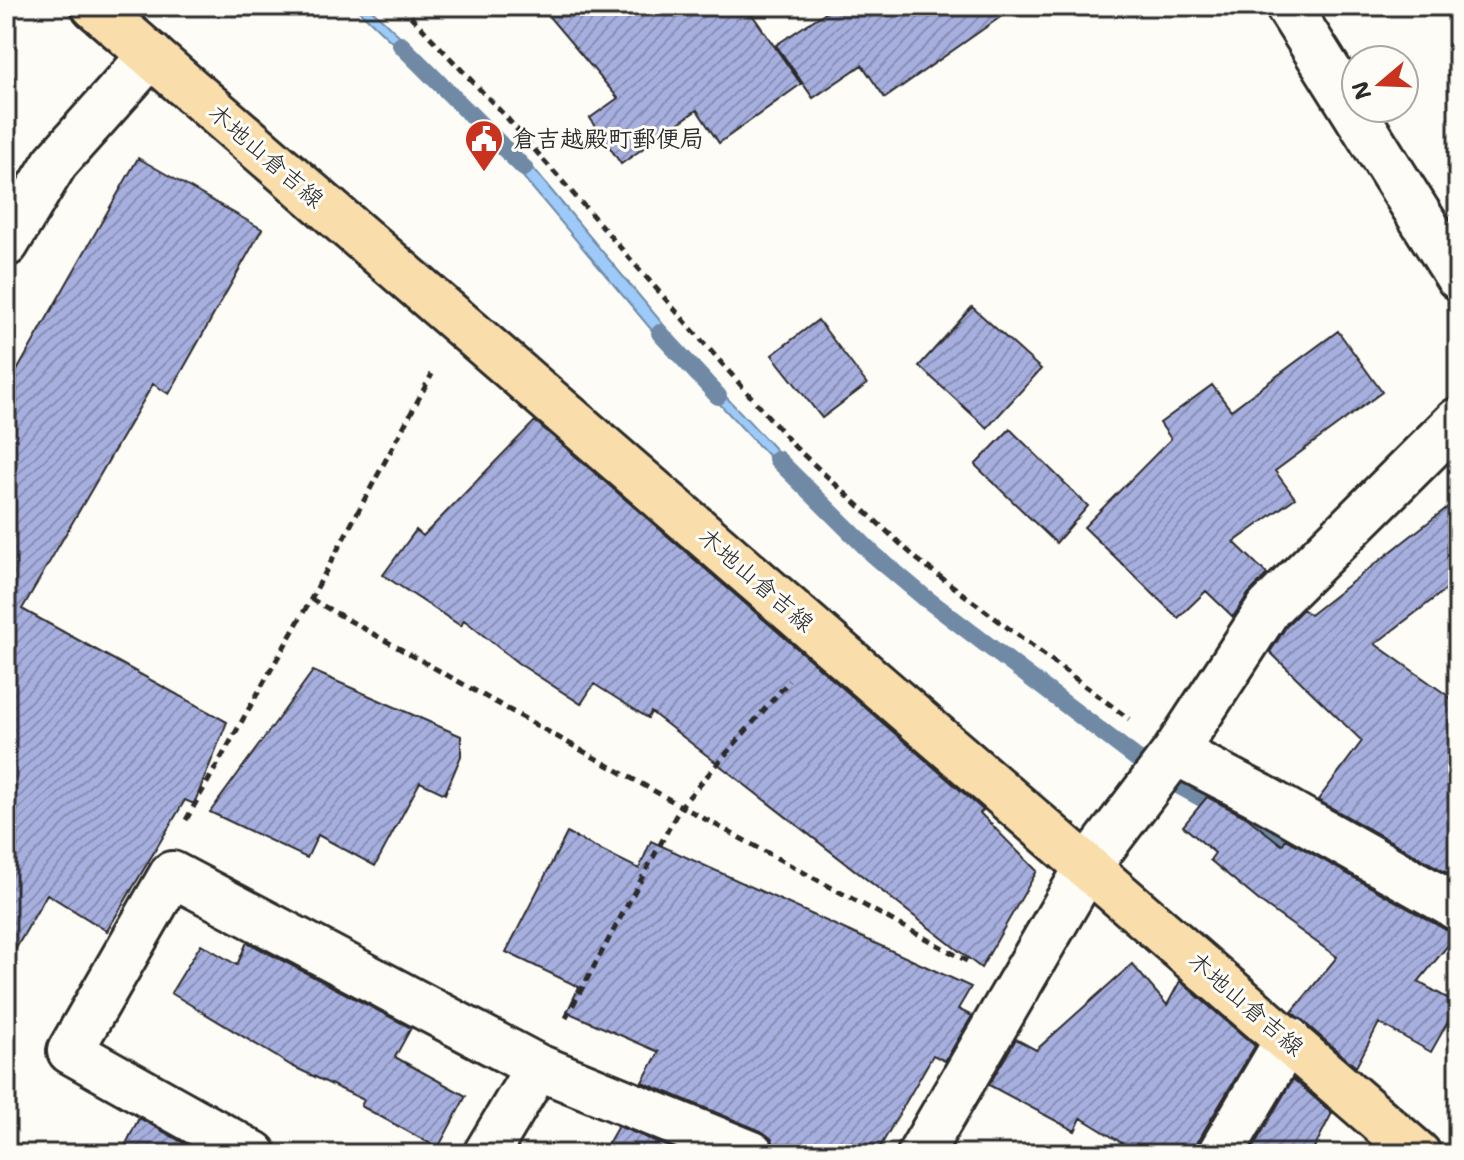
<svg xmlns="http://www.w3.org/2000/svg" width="1464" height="1160" font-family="'Shantell Sans','Klee One',sans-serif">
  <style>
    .water { fill: #9dcaf8; stroke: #6f8aa6; stroke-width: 2 }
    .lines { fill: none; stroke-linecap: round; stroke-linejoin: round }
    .stream { stroke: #6f8aa6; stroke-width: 18 }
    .building { fill: url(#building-hatch); stroke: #2b2b2b; stroke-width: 2 }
    .minor-casing { stroke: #2b2b2b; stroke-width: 50 }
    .major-casing { stroke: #2b2b2b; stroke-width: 50 }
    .path { stroke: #2b2b2b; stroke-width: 5; stroke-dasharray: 8 6; stroke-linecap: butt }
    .minor { stroke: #fdfcf7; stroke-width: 44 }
    .major { stroke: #f9deab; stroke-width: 44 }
    .labels { text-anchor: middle; stroke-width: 6; stroke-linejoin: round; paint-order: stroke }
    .poi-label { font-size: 24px; font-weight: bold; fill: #2b2b2b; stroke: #fdfcf7; text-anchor: start }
    .street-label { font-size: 24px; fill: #2b2b2b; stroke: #fdfcf7 }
  </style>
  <defs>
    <pattern id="building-hatch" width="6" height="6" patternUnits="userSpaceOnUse" patternTransform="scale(2)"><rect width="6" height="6" fill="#a7afdf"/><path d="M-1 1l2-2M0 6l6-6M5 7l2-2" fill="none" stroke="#888fb5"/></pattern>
  </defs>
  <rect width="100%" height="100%" fill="#fdfcf7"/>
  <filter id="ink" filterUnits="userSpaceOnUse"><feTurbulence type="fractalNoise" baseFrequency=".0125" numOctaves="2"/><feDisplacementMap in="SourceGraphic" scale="16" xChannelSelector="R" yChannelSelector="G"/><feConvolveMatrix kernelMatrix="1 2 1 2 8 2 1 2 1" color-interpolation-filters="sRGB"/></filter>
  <g filter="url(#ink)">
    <!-- water -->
    <path class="water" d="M354,6H368L422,57L416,65Z
      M516,148L682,347L671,353L503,153Z
      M708,378L797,472L789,478L700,383Z"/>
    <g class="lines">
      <!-- stream -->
      <path class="stream" d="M401,45L524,168
        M660,333L718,396
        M777,459L874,555L924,597L1156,773L1224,810
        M1247,822L1305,854"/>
    </g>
    <!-- building -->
    <path class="building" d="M540,6H746L801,84L719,143L697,110L621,164L590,118L618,98Z
      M835,6H1016L885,98L862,65L813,98L776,45Z
      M138,158L262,229L169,394L153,384L22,609L227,722L194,804L185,800L107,931L47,894L6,966V390Z
      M972,307L1041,369L987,428L919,366Z
      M818,320L867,384L822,418L772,355Z
      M1338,331L1382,392L1275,471L1295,498L1234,542L1267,574L1248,594L1233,617L1206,591L1178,618L1084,527L1171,439L1160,423L1212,385L1231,410Z
      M535,421L983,810L980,813L1037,871L981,968L651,712L648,718L594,684L581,704L518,663L464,620L461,626L383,575L416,530L423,536Z
      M1010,429L1088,506L1056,543L975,465Z
      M1458,499V580L1375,644L1458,703V879L1318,800L1362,741L1270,652L1288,624L1303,609L1310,615Z
      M313,671L461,736V756L445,794L420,782L375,866L318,835L307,858L210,812Z
      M1207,797L1246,817L1282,845L1286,839L1446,930L1458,933L1418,982L1458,1004L1431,1052L1379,1023L1356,1067L1292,1012L1337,957L1263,904L1210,860L1215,853L1183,826Z
      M567,833L639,869L651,841L971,987L958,1009L972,1016L945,1061L933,1055L876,1154H776L772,1139L761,1131L642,1082L659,1052L567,1012L579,987L506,952Z
      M247,942L411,1028L395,1057L466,1096L438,1148L361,1106L364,1100L292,1066L171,993L201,944L237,965Z
      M1132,964L1167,1005L1180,981L1255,1046L1198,1141L1195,1154H1140L1081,1118L1075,1131L989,1085L1016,1039L1036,1050Z
      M1293,1079L1332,1113L1311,1154H1249Z
      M139,1118L203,1154H121Z
      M618,1126L686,1154H602Z"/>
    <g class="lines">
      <!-- minor casing -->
      <g class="minor-casing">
        <path id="minor" d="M1288,6L1458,277
          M6,244L55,163L151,55
          M1175,752L1260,796L1458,908
          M254,1154L70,1051L172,874L538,1067L752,1154
          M486,1154L538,1067
          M920,1154L1087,868L1175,752L1269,608L1458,420
          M1220,1154L1288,1039"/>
      </g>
      <!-- major casing -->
      <g class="major-casing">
        <path id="major" d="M94,6L1418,1154"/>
      </g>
      <!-- path -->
      <path class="path" d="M401,6L506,117L795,447L918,560L1129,719
        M311,599L681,806L967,961
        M186,820L311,599L432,374
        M566,1018L681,806L789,681"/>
      <!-- minor -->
      <use href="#minor" class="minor"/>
      <!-- major -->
      <use href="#major" class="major"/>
    </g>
  </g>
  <!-- icons -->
  <defs>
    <g id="civic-pin" transform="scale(2)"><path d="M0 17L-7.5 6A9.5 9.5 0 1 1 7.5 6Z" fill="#c8321e" stroke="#fdfcf7"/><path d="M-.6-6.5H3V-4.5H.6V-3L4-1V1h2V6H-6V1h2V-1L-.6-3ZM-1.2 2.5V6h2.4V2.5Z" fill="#fff"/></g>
  </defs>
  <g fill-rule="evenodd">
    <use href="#civic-pin" x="484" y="139"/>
  </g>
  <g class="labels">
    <!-- poi labels -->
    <g class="poi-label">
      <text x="512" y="147">倉吉越殿町郵便局</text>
    </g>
    <!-- street labels -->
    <g class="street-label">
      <text transform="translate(266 156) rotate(41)" y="8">木地山倉吉線</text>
      <text transform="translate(756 580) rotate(41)" y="8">木地山倉吉線</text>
      <text transform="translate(1246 1004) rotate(41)" y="8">木地山倉吉線</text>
    </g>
  </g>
  <!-- margin -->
  <rect width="1464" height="1160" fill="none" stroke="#fdfcf7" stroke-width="32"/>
  <rect x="16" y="16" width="1432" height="1128" fill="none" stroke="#2b2b2b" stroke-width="3" filter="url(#ink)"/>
  <!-- north arrow -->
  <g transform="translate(1380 84) rotate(251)"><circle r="38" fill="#fdfcf7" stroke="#a9a8a5" stroke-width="2"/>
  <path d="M0-6L14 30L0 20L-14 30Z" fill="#c8321e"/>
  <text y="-12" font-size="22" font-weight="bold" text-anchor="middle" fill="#2b2b2b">N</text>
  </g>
</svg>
